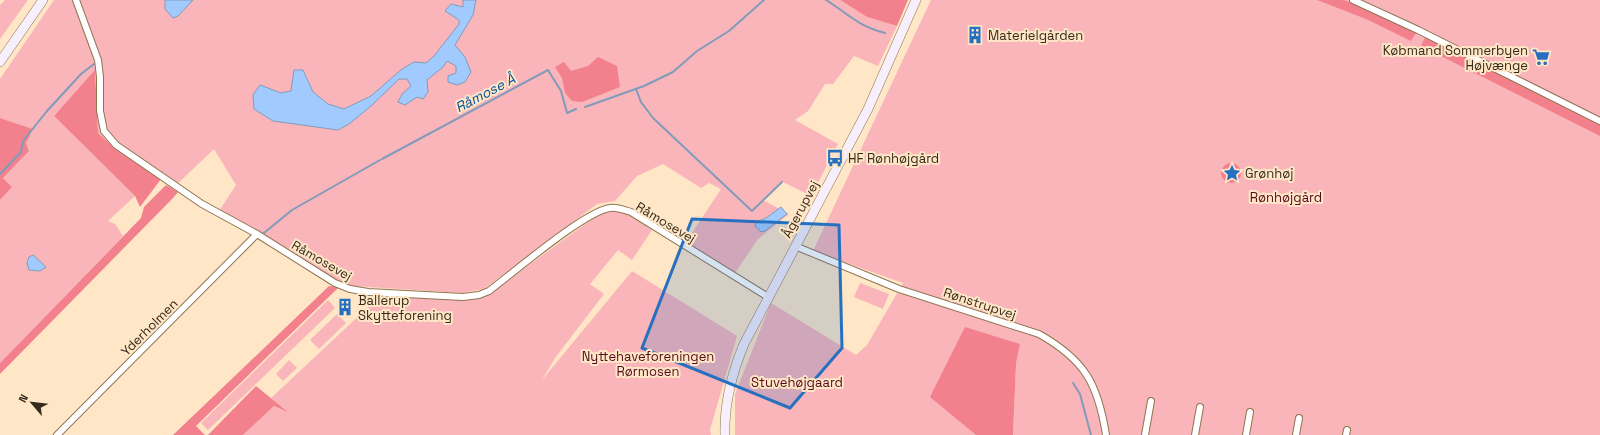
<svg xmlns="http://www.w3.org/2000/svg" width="1600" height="435" font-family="'Space Grotesk',sans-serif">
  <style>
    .green { fill: #f9b5ba }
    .forest { fill: #f3808d }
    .water { fill: #a1cbfe; stroke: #819bba }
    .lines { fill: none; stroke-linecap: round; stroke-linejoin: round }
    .stream { stroke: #819bba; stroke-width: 2 }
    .street-casing { stroke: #907550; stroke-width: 8 }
    .secondary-casing { stroke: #907550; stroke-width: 10 }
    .street { stroke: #fff; stroke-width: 6 }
    .secondary { stroke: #f7effb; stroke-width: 9 }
    .marked { fill: #2770c0; fill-opacity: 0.2; stroke: #2770c0; stroke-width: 3; stroke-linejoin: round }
    .labels { text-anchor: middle; stroke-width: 4; stroke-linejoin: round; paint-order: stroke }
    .poi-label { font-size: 13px; fill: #362b1b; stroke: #ffe6c6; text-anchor: start }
    .park-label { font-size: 13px; fill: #530b1c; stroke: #ffe6c6 }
    .street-label { font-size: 13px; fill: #362b1b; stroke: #ffe6c6 }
    .water-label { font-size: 14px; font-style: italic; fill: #04539c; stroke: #ffe6c6 }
  </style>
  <rect width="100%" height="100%" fill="#ffe6c6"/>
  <!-- green -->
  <path class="green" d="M5,0H28L0,39V5Z
    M54,0H840L867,17L897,26L878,66L854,56L833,84H825L808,111L795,120L838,144L811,196L783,182L763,200L789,214L758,239L735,273L686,242L721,189L709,183L701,188L663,164L637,176L615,201L597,204L484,289L462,293L352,286L337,280L259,232L219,211L236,185L214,149L172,189L161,179L111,145L98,133L95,71L54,116L135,196L108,221L115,224L123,236L0,363V200L12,187L3,178L29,151L26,143L33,129L0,118V79Z
    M931,0H1600V435H1013L1016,364L1020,344L930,396L976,435H735V394L771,303L856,355L867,345L903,283L813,251Z
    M618,210L631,215L652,230L632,260L618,250L590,284L604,294L555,358L542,380L632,271L737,336L710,430L711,435H243L274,406L287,411L271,398L379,297L480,298L489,294L599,214Z
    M860,283L889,294L883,309L854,297Z
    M328,300L335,308L208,430L201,423Z
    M337,314L346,323L319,349L310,340Z
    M289,360L297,368L283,381L276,374Z"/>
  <!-- forest -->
  <path class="forest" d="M840,0H908L897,26L867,17Z
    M1317,0H1344L1365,8L1416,33L1411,41L1366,19Z
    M1425,37L1600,124V136L1421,46Z
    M598,57L617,66L620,87L582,102L572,101L565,93L562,78L555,67L564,62L571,71L588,66Z
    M95,70L98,133L111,145L161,179L140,207L135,196L54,116Z
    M0,118L33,129L26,143L29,151L3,178L12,187L0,200Z
    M1221 173a10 10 0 1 1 20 0a10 10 0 1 1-20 0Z
    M166,185L178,192L173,198L0,374V363L141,218L144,207Z
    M329,286L339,287L196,426L205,435H173Z
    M965,327L1020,344L1016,364L1013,435H976L930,397Z
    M256,386L288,412L274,406L243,435H208Z"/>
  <!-- water -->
  <path class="water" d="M165,0H193L178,16L173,18L165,9Z
    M463,0H476L473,15L455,45L465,57L471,72L465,82L457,85L448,82V76L456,73V66L447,61L443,67L427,80L428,92L423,99L417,97L405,105L398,102L402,94L411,86L407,79H399L371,106L349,124L338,130L273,121L254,109L253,95L260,85L281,93L291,91L294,70H303L313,92L328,104L344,109L371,96L402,69L414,62L426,63L434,56L459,24V20L445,11L451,4L463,7Z
    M781,207L787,214L765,231L761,232L755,226L756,222L766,218Z
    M33,255L46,267L40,271L29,270L27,263L29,257Z"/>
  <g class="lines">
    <!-- stream -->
    <path class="stream" d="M826,0C850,15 856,25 885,33
      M636,89L641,102L653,118L752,211L782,182
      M585,107L644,86L673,72L697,51L729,31L764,0
      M382,159L548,70L561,91L567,113L576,109
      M0,174L21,152L23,141L47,111L81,74L94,64
      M264,233L292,210L380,160
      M1073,383L1080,394L1091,435"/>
    <!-- street casing -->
    <g class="street-casing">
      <path id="street" d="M76,0L98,60L100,77V111L104,131L116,145L202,204L257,234L335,283L350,289L368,292L463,297L479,295L489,291C513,273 585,211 610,208C617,207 624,210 631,212L768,297
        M1353,0L1418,30L1600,121
        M795,246L899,289L1039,334C1085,360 1098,384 1106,435
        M57,435L257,234
        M1145,435L1151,401
        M1195,435L1200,407
        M1246,435L1250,412
        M1296,435L1299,418
        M1346,435L1347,430"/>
    </g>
    <!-- secondary casing -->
    <g class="secondary-casing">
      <path id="secondary" d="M0,62L43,0
        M725,435C724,403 732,373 744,344L868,109L916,0"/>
    </g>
    <!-- street -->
    <use href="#street" class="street"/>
    <!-- secondary -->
    <use href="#secondary" class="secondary"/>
  </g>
  <!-- marked area -->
  <path class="marked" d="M692,219L839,225L842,348L790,408L642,348Z"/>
  <!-- icons -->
  <defs>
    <g id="building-bare" transform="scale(1.38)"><path d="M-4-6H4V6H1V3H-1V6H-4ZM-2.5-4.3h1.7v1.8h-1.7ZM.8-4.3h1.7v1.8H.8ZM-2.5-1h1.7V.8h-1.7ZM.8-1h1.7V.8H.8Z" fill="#2770c0" stroke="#ffe6c6" stroke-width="2.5" paint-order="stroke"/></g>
    <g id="supermarket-bare" transform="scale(1.38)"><path d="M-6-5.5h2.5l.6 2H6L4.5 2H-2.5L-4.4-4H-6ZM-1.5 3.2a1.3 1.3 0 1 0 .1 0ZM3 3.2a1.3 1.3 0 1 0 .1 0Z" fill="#2770c0" stroke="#ffe6c6" stroke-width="2.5" paint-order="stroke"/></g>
    <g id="bus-bare" transform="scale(1.38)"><path d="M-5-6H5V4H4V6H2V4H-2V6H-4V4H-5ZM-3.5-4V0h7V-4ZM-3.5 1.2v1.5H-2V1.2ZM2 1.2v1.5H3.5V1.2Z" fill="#2770c0" stroke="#ffe6c6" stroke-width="2.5" paint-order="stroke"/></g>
    <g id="sight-bare" transform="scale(1.38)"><path d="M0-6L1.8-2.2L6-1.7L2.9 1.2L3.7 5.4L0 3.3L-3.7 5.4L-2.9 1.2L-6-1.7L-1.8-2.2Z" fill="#2770c0" stroke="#ffe6c6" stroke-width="2.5" paint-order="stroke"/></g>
  </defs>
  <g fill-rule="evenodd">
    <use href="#building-bare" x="975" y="35"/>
    <use href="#supermarket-bare" x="1541" y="57"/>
    <use href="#bus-bare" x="835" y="158"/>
    <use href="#sight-bare" x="1232" y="173"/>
    <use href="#building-bare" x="345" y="307"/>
  </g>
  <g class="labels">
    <!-- poi labels -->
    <g class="poi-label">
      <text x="988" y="40">Materielgården</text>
      <text x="1528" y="55" text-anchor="end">Købmand Sommerbyen<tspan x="1528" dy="15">Højvænge</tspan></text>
      <text x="848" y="163">HF Rønhøjgård</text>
      <text x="1245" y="178">Grønhøj</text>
      <text x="358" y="305">Ballerup<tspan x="358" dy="15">Skytteforening</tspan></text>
    </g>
    <!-- park labels -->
    <g class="park-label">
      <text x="1286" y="202">Rønhøjgård</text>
      <text x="648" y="361">Nyttehaveforeningen<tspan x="648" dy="15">Rørmosen</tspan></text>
      <text x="797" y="387">Stuvehøjgaard</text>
    </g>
    <!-- street labels -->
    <g class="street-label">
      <text transform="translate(800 209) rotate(-62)" y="5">Ågerupvej</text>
      <text transform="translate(666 222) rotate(31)" y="5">Råmosevej</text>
      <text transform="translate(322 260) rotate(30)" y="5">Råmosevej</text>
      <text transform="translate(980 303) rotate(18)" y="5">Rønstrupvej</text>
      <text transform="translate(149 327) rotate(-45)" y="5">Yderholmen</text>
    </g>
    <!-- water labels -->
    <g class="water-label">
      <text transform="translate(485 93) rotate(-28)" y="5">Råmose Å</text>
    </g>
  </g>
  <!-- north arrow -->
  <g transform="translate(32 403) rotate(298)" stroke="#ffe6c6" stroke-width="3" paint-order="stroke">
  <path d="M0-3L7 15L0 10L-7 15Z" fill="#362b1b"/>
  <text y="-6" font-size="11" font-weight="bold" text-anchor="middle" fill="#362b1b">N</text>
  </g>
</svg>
